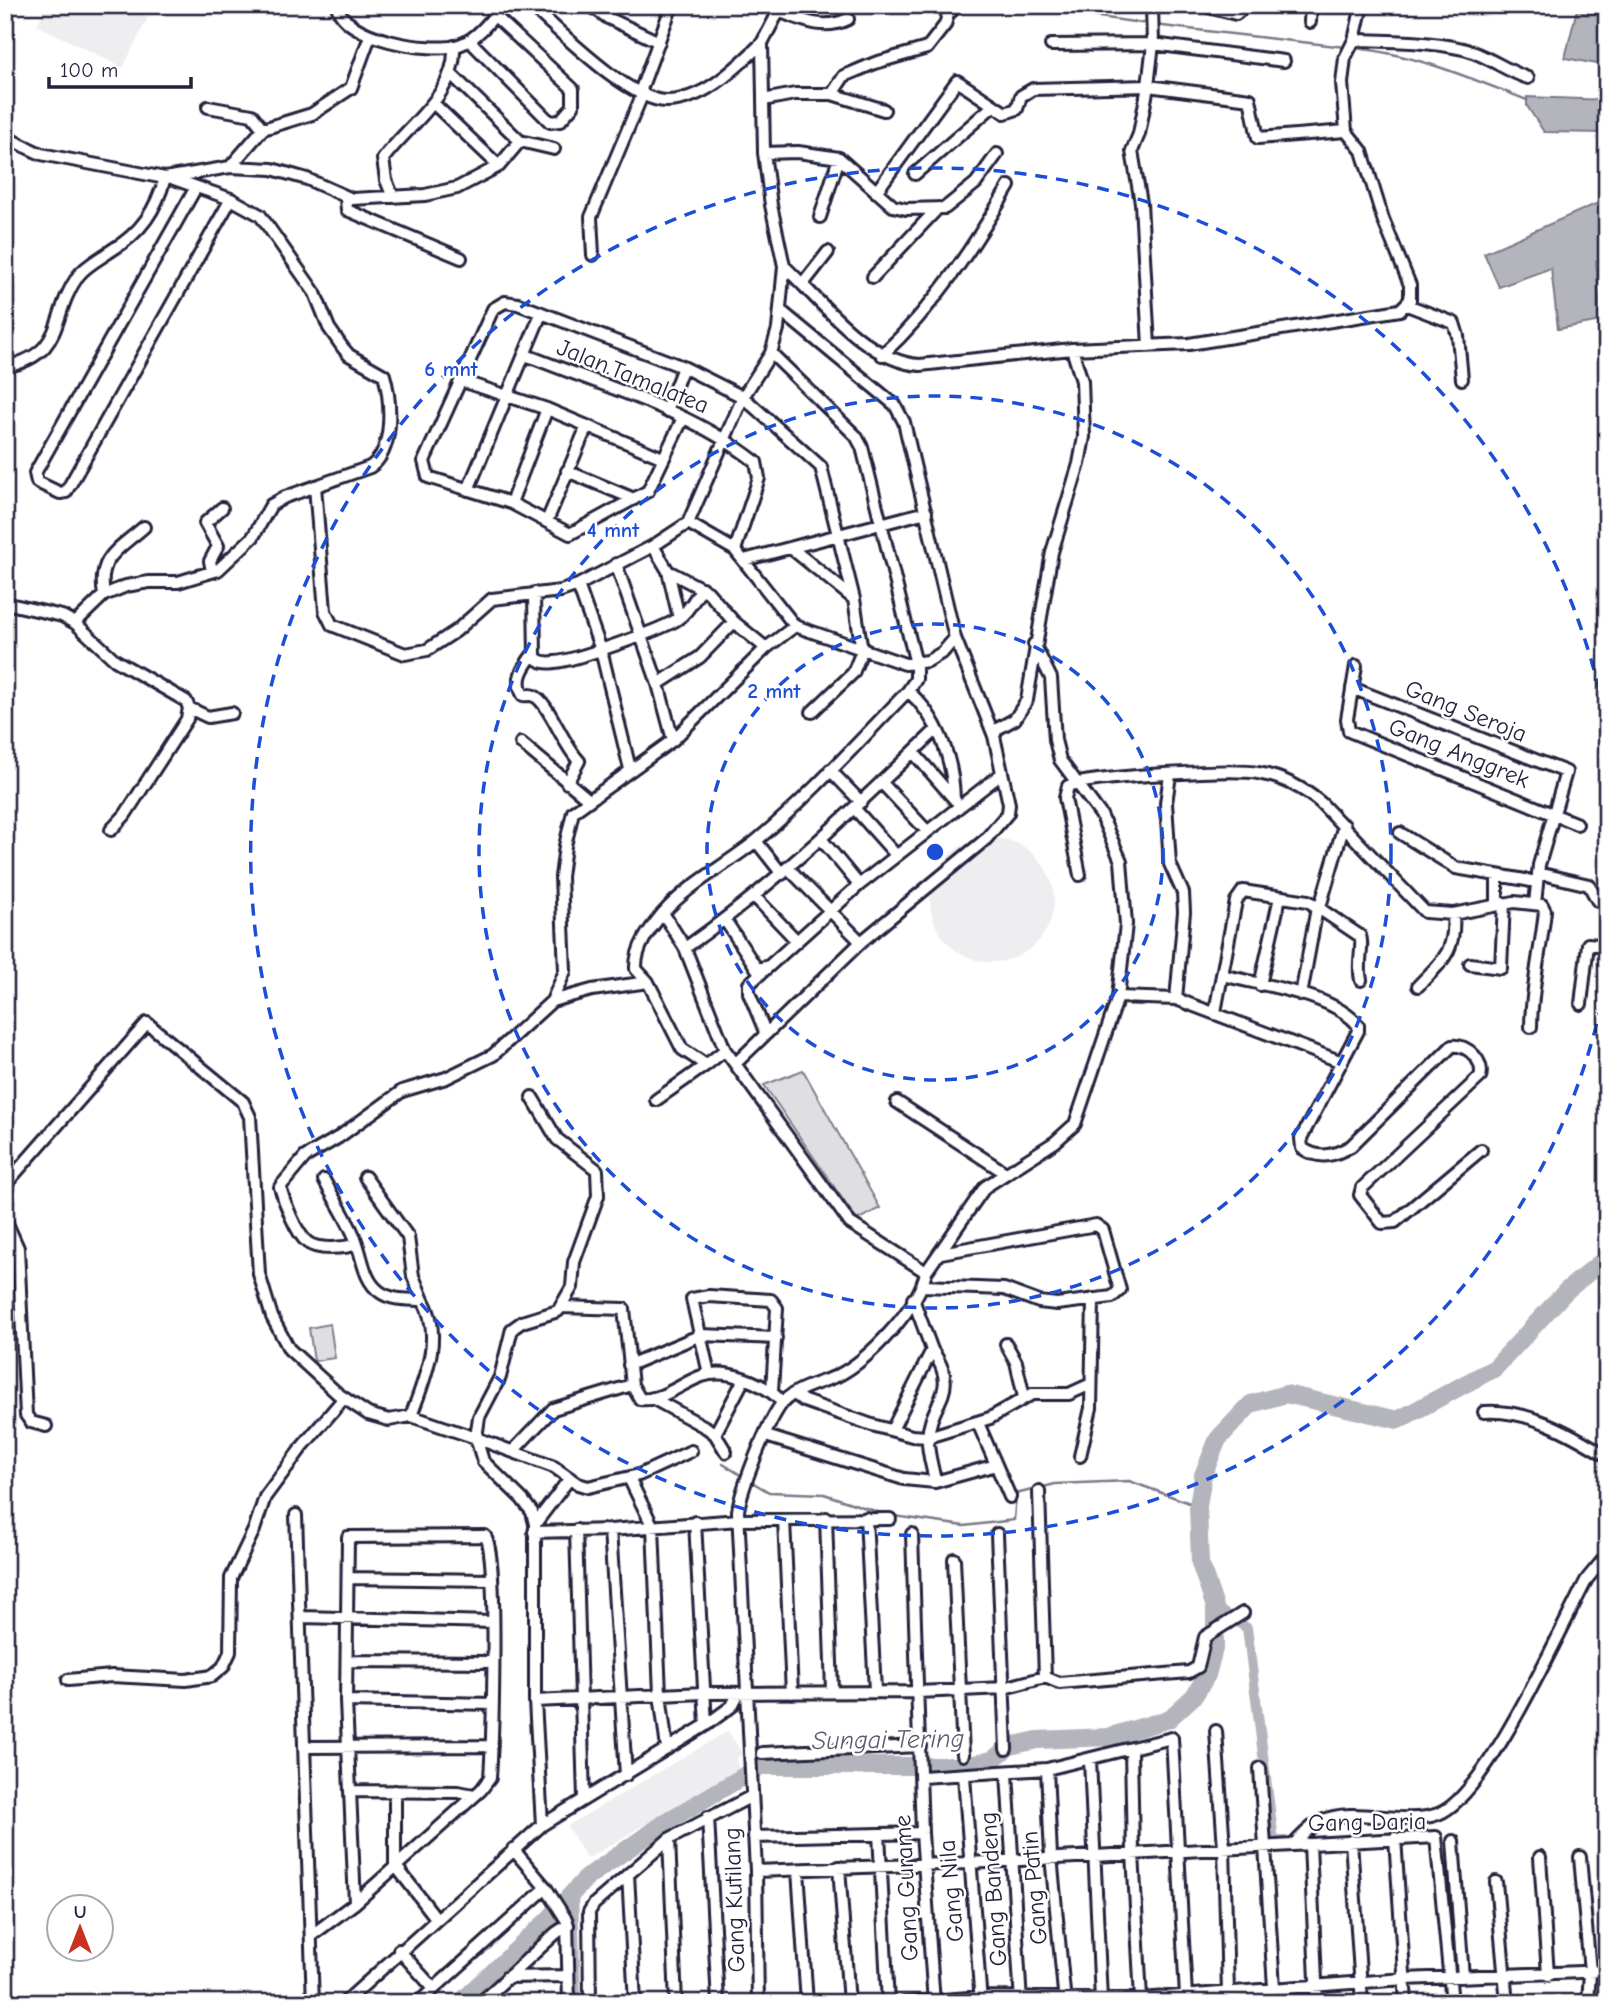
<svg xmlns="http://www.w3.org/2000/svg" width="1612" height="2008" font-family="'Comic Neue',sans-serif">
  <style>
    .built { fill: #eeeef1 }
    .green { fill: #dfdfe2; stroke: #80808e; stroke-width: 2 }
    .water { fill: #b4b4bc; stroke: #7a7a88; stroke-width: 2 }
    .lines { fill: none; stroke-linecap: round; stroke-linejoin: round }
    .stream { stroke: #7a7a88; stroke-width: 2.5 }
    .canal { stroke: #b4b4bc; stroke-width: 10 }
    .river { stroke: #b4b4bc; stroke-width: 18 }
    .street-casing { stroke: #22223b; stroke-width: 16 }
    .street { stroke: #fff; stroke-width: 10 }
    .ring { fill: none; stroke: #1d4ed8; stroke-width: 3.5; stroke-dasharray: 12 9 }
    .labels { text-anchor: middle; stroke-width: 5; stroke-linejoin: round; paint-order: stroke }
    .street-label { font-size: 24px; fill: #22223b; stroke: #fff }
    .water-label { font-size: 26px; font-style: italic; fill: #5c5c6f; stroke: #fff }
    .centre { fill: #1d4ed8; stroke: #fff; stroke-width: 3.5 }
    .ring-label { font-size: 21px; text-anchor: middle; font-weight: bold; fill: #1d4ed8; stroke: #fff; stroke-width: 5; stroke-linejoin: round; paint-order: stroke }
  </style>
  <rect width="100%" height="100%" fill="#fff"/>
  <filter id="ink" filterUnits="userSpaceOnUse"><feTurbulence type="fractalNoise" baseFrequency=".0143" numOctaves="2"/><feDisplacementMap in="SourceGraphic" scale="14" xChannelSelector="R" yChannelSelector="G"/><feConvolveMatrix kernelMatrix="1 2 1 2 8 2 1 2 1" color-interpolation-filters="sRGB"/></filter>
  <g filter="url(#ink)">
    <!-- built -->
    <path class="built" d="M47,5H154L123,68L37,25Z
      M930 900a62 62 0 1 1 124 0a62 62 0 1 1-124 0Z
      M728,1731L743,1754L736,1759L739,1768L587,1859L567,1826Z"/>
    <!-- green -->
    <path class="green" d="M803,1070L880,1208L857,1220L764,1085Z
      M330,1324L335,1358L314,1361L309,1328Z"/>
    <!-- water -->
    <path class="water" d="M1578,5H1607V66L1565,58Z
      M1527,97L1607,100V133L1544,132L1527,106Z
      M1607,199V255L1596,261L1601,321L1558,329L1551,268L1499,287L1484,253Z"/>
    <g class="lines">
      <!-- stream -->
      <path class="stream" d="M1092,16L1148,24
        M1154,25L1345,47
        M1355,48C1415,54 1472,79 1527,100
        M723,1464L744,1477
        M750,1481L769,1492L824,1494L884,1514
        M894,1516L964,1526L1014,1520L1016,1494L1055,1484L1129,1481L1198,1506"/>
      <!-- canal -->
      <path class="canal" d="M1215,1607L1247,1628L1274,1841H1285
        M573,1891L576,2003"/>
      <!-- river -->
      <path class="river" d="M460,2003L549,1919L586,1878L669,1820L761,1766H965L992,1760L1010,1746L1037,1740L1108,1737L1169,1719L1194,1696L1207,1675L1215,1645V1607L1200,1563L1198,1506L1203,1475L1218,1439L1251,1404L1286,1394L1398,1420L1495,1368L1566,1291L1607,1257"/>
      <!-- street casing -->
      <g class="street-casing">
        <path id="street" d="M337,5C342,39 431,54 459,45C476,40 492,19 503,5
          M530,5C559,30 629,101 666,101C704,101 736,68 762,43
          M590,5L608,18L659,42
          M1200,5L1236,14L1246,5
          M778,11C802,20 824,31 848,19
          M1310,22L1311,5
          M469,40L550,122L560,121L573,106V89L495,16
          M1354,40C1390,41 1428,41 1463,49C1485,54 1506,71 1528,78
          M1051,45L1153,44L1284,61
          M451,74L520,141
          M640,92L672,5
          M832,94L884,110
          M763,100L795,94H832L844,76L875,63L927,48L945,25L948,14L959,5
          M433,103L499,166
          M208,107L252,115L263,129
          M5,137L41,154L165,178L230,167L272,169L307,179L352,199L425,195L457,188L499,166L520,141L554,149
          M764,153L798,152L839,158L820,217
          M839,158L893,206L906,209L945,208L976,183L997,154
          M230,167L263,129L312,114L351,88L370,36
          M915,174L993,106
          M195,189L35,473L37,482L60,493L66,492L231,199
          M876,192L957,81L1005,113L1017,109L1021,96L1033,89L1148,86L1250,99L1258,138L1346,131
          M393,197L386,180L383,159C409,124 457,94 454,46
          M346,199L347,210L461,258
          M593,255L591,217L643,93
          M784,266C821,301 867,362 920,365L1072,349L1189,344L1400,310L1410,300V285L1383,219L1362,151L1346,131L1342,83L1345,58L1354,40L1362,5
          M873,277L938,208
          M803,284L828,252
          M1407,305L1454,323L1458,336L1462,379
          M1149,346L1141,203L1132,151L1139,134L1148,86L1153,44L1152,5
          M526,355C603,386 690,410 756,462L759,478L735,550
          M882,355C934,307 974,246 1009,186
          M5,367C67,353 49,317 78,276C86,265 101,258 112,250C141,233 156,210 165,178
          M462,381L547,409L663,458
          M666,411L683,367
          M683,418L648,491L570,534L511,503L428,477L424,461L493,309L505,302L518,304L683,367L743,397L821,467L854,599L862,651L853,673L812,712
          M567,471L634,499
          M315,486L325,611L332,625L405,654L427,650L456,631L492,599L561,591L578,585L653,546L688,523L743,397L771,353L778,329L784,266L771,205L764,153L762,43L782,5
          M468,490L541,314
          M511,503L547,409
          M547,521L587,426
          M688,523L735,550L795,626L905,664L928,661L943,652L955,638
          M653,546L668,571L708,592L734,622L766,648
          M791,548L854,599
          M744,560L926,512
          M616,564L658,684L673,740
          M212,571L210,561L218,546L205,523L222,508
          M668,571L679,618
          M578,585L601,650L630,769
          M534,593L535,657C540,663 547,663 555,662C573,661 665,629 679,618C689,611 695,598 702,588
          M104,595C97,557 118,550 144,527
          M5,603L62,616L75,623L104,595L126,586L149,582H178L218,570L253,537L271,505L285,497L370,467C395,451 391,400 384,375L349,355L343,348L329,328L315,293L260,215L231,199L174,179
          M75,623L115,660L186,701L189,708L187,719L125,815L111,830
          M534,653C524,666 514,679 523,695C526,696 530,694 534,696C548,701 563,745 579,761L567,783
          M1356,666L1347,719L1349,731L1577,824
          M658,684L700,657L734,622
          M1352,688L1566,772L1539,865L1535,904
          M908,691C938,717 953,759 954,799
          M189,708L208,717L232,713
          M994,736L997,729L1015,719L1027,700L1052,552L1079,464L1084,437L1082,381L1072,349
          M521,743L588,799
          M913,752L955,800
          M830,770L861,802
          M1170,775L1166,803L1170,864L1183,893L1184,912L1176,999
          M881,782L926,830
          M855,809L896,855
          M1400,833L1456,868L1537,882
          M822,840L859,885
          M756,841L782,874
          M788,868L861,942
          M1538,873L1589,885L1597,900L1607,904
          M1080,875L1065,798L1068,786C1089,777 1233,768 1258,773C1282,777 1302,787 1321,803L1425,912L1453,914L1514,902L1542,905L1545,911C1541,949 1531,990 1531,1027
          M754,896L797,941
          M1497,903V877
          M1319,910L1344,825
          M663,913L685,948L725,1050L850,1223L926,1272
          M725,920L757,969L765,967
          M685,948C777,883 856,807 937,729
          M1470,964L1501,968L1504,903
          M1223,975C1262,986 1332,993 1358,1025V1031L1301,1138L1302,1148C1319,1160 1334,1156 1351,1146L1452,1046C1468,1044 1485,1062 1480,1077L1362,1188L1360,1195L1382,1223L1395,1222L1481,1150
          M648,982L636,969C635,947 650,929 663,913C689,884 726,865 756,841C811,795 859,741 908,691L916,679V664L862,447L856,436L771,353
          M1260,985L1280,897
          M1418,986C1443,960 1456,952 1453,914
          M1301,995L1317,908
          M1118,997L1176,999L1342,1062
          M552,1001L592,990L648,982L682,1049L706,1065L725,1050
          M1581,1004L1588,944L1607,946
          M1215,1012L1236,901L1243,891L1308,901L1360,936C1364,944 1357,964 1361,980
          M766,1034L749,993V984L859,885L1000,775
          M735,1064L861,942L986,839L1008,813L1009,804L994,736L955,638L904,422L895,405L780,310
          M532,1097L557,1139L597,1170L598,1196L574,1262L572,1287L558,1311L522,1322L512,1329L500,1377L479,1417L476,1438L554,1467L578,1484L588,1487L639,1475L691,1451
          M656,1100L706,1065
          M897,1102L1004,1172
          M365,1177L408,1237L413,1276L423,1300
          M324,1180C334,1199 347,1218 355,1238C363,1257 363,1280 380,1292C392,1301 409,1299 423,1300C444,1337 424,1380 411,1416
          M5,1185L147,1023L243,1102L250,1117L259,1274L272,1317L289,1349L338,1394L368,1414L389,1420L411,1416L476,1438L483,1461L522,1499L532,1512L535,1524V1701L542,1825
          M5,1219L18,1248L26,1415L31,1422L46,1426
          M357,1244C346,1248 317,1251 307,1242C296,1233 284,1201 280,1187L305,1157L339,1137L402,1091L446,1078L493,1055L552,1001L565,971L561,877L565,846L573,812L673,740L766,648L795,626
          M923,1286L1004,1289L1039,1302L1057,1304L1112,1297L1120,1290L1103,1230L1096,1225L941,1253
          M561,1307L624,1309L632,1385L640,1399C661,1402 683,1382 702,1376C727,1367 766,1384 782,1402
          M1006,1344L1016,1362L1024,1397
          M932,1350C962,1393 930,1400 928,1438C927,1452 933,1468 935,1482
          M629,1365L701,1335L776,1338
          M709,1374L692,1299L709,1296L771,1300L777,1308L772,1391
          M794,1394L804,1401L872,1425L912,1436L928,1437L990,1418L1032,1394H1069L1091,1384
          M652,1398L707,1428L715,1434L726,1452
          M1484,1412C1528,1409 1570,1433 1607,1456
          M978,1423L1010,1497
          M892,1430L932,1350L913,1299
          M715,1434L744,1379
          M766,1436L904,1479L935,1482L996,1465
          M513,1451L553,1409L632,1385
          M1080,1456L1091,1408L1093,1299
          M629,1478L653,1527L660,1694L667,1749
          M1039,1491L1045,1677
          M296,1515L313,2003
          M826,1518L832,1691
          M866,1518L875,1691
          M784,1520L792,1693
          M695,1522L706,1725
          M535,1524L570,1478
          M576,1530L584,1799
          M610,1530L626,1775
          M534,1532L610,1530L739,1520L890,1519
          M912,1534L922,1833L934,2003
          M997,1534L1006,1749
          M954,1559L963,1755
          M348,1578L492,1580
          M302,1617L492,1622
          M347,1661L493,1662
          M68,1680L112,1676L186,1680L212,1676L223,1667L230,1652L231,1578L254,1530L265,1497L302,1447L344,1398
          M346,1701L493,1704
          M535,1701L703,1693L918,1692L1004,1688L1045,1677L1059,1683L1189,1672L1198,1667L1205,1637L1243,1613
          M1216,1731L1224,1848L1228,1993
          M306,1747L492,1746
          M1131,1749L1133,1853L1141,1999
          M762,1753L920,1746
          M1090,1760L1101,2000
          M1260,1768L1275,2003
          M1047,1769L1051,1856L1065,2003
          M1007,1773L1021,2003
          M964,1776L981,2003
          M922,1777L1047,1769L1172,1738L1186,1996
          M350,1791L458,1792L474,1795
          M395,1791V1865L436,1918
          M708,1817L718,2003
          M879,1834L888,2003
          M754,1837L922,1833
          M1395,1838L1406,2003
          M669,1839L676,2003
          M1351,1841L1362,2003
          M1453,1841L1463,1977
          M1310,1844L1317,2003
          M1293,1845C1302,1836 1310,1826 1321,1821C1356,1805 1401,1827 1438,1814C1486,1797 1560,1629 1587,1579L1607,1555
          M513,1849L546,1888L567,1921L569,2003
          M1540,1857L1548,1975
          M1580,1857L1590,1972L1588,2003
          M839,1867L849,2003
          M798,1870L807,2003
          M756,1871L969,1863L1436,1837L1452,2003
          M628,1874L635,2003
          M1496,1882L1507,2003
          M312,1935L355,1903L481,1790L490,1778C492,1747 499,1549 485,1536L348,1537L346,1701L355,1903
          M399,1950L434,1989
          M507,1977L567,1976
          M344,2003L542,1825L706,1725L732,1706L738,1694
          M418,2003L546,1888
          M480,2003L556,1933L568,1925
          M590,2003L589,1912L594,1904L669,1839L752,1796
          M758,2003L756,1871L738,1511C741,1489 769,1417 784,1401C797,1388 820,1383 837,1376C869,1360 919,1307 926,1272L985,1187L1055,1142L1075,1124L1118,997L1126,924L1121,861L1101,815L1060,760L1055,740L1051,678L1034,644
          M905,2003L981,1997L1141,1999L1404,1979L1607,1971"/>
      </g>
      <!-- street -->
      <use href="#street" class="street"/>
    </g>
  </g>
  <!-- distance rings -->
  <g class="ring">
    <circle cx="935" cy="852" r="228"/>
    <circle cx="935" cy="852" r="456"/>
    <path d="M1606 983A684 684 0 1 1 1606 721"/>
  </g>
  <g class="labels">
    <!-- street labels -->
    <g class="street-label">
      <text transform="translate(633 376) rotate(22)" y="8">Jalan.Tamalatea</text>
      <text transform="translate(1466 711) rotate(22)" y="8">Gang Seroja</text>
      <text transform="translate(1459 753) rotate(22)" y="8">Gang Anggrek</text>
      <text transform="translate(1367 1822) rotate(-1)" y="8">Gang Daria</text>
      <text transform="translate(906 1888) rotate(-93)" y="8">Gang Gurame</text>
      <text transform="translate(1034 1888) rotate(-95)" y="8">Gang Patin</text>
      <text transform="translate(993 1889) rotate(-94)" y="8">Gang Bandeng</text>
      <text transform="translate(951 1891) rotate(-95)" y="8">Gang Nila</text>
      <text transform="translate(734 1900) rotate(-92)" y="8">Gang Kutilang</text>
    </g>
    <!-- water labels -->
    <g class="water-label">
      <text transform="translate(888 1739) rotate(-1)" y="9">Sungai Tering</text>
    </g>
  </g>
  <circle cx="935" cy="852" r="10" class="centre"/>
  <g class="ring-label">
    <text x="451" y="376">6 mnt</text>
    <text x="613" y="537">4 mnt</text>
    <text x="774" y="698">2 mnt</text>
  </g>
  <!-- margin -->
  <rect width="1612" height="2008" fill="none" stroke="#fff" stroke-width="28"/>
  <rect x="14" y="14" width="1584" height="1980" fill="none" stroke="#22223b" stroke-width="2.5" filter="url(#ink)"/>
  <!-- north arrow -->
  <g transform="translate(80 1928)"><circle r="33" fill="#ffffff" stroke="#a7a7b1" stroke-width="2"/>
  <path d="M0-5L12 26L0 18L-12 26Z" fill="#c8321e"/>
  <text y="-10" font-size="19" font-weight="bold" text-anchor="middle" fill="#22223b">U</text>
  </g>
  <!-- scale -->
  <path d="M49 77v10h142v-10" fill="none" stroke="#22223b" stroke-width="3.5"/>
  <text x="60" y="77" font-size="21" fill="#22223b" stroke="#ffffff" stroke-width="5" paint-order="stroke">100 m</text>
</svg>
